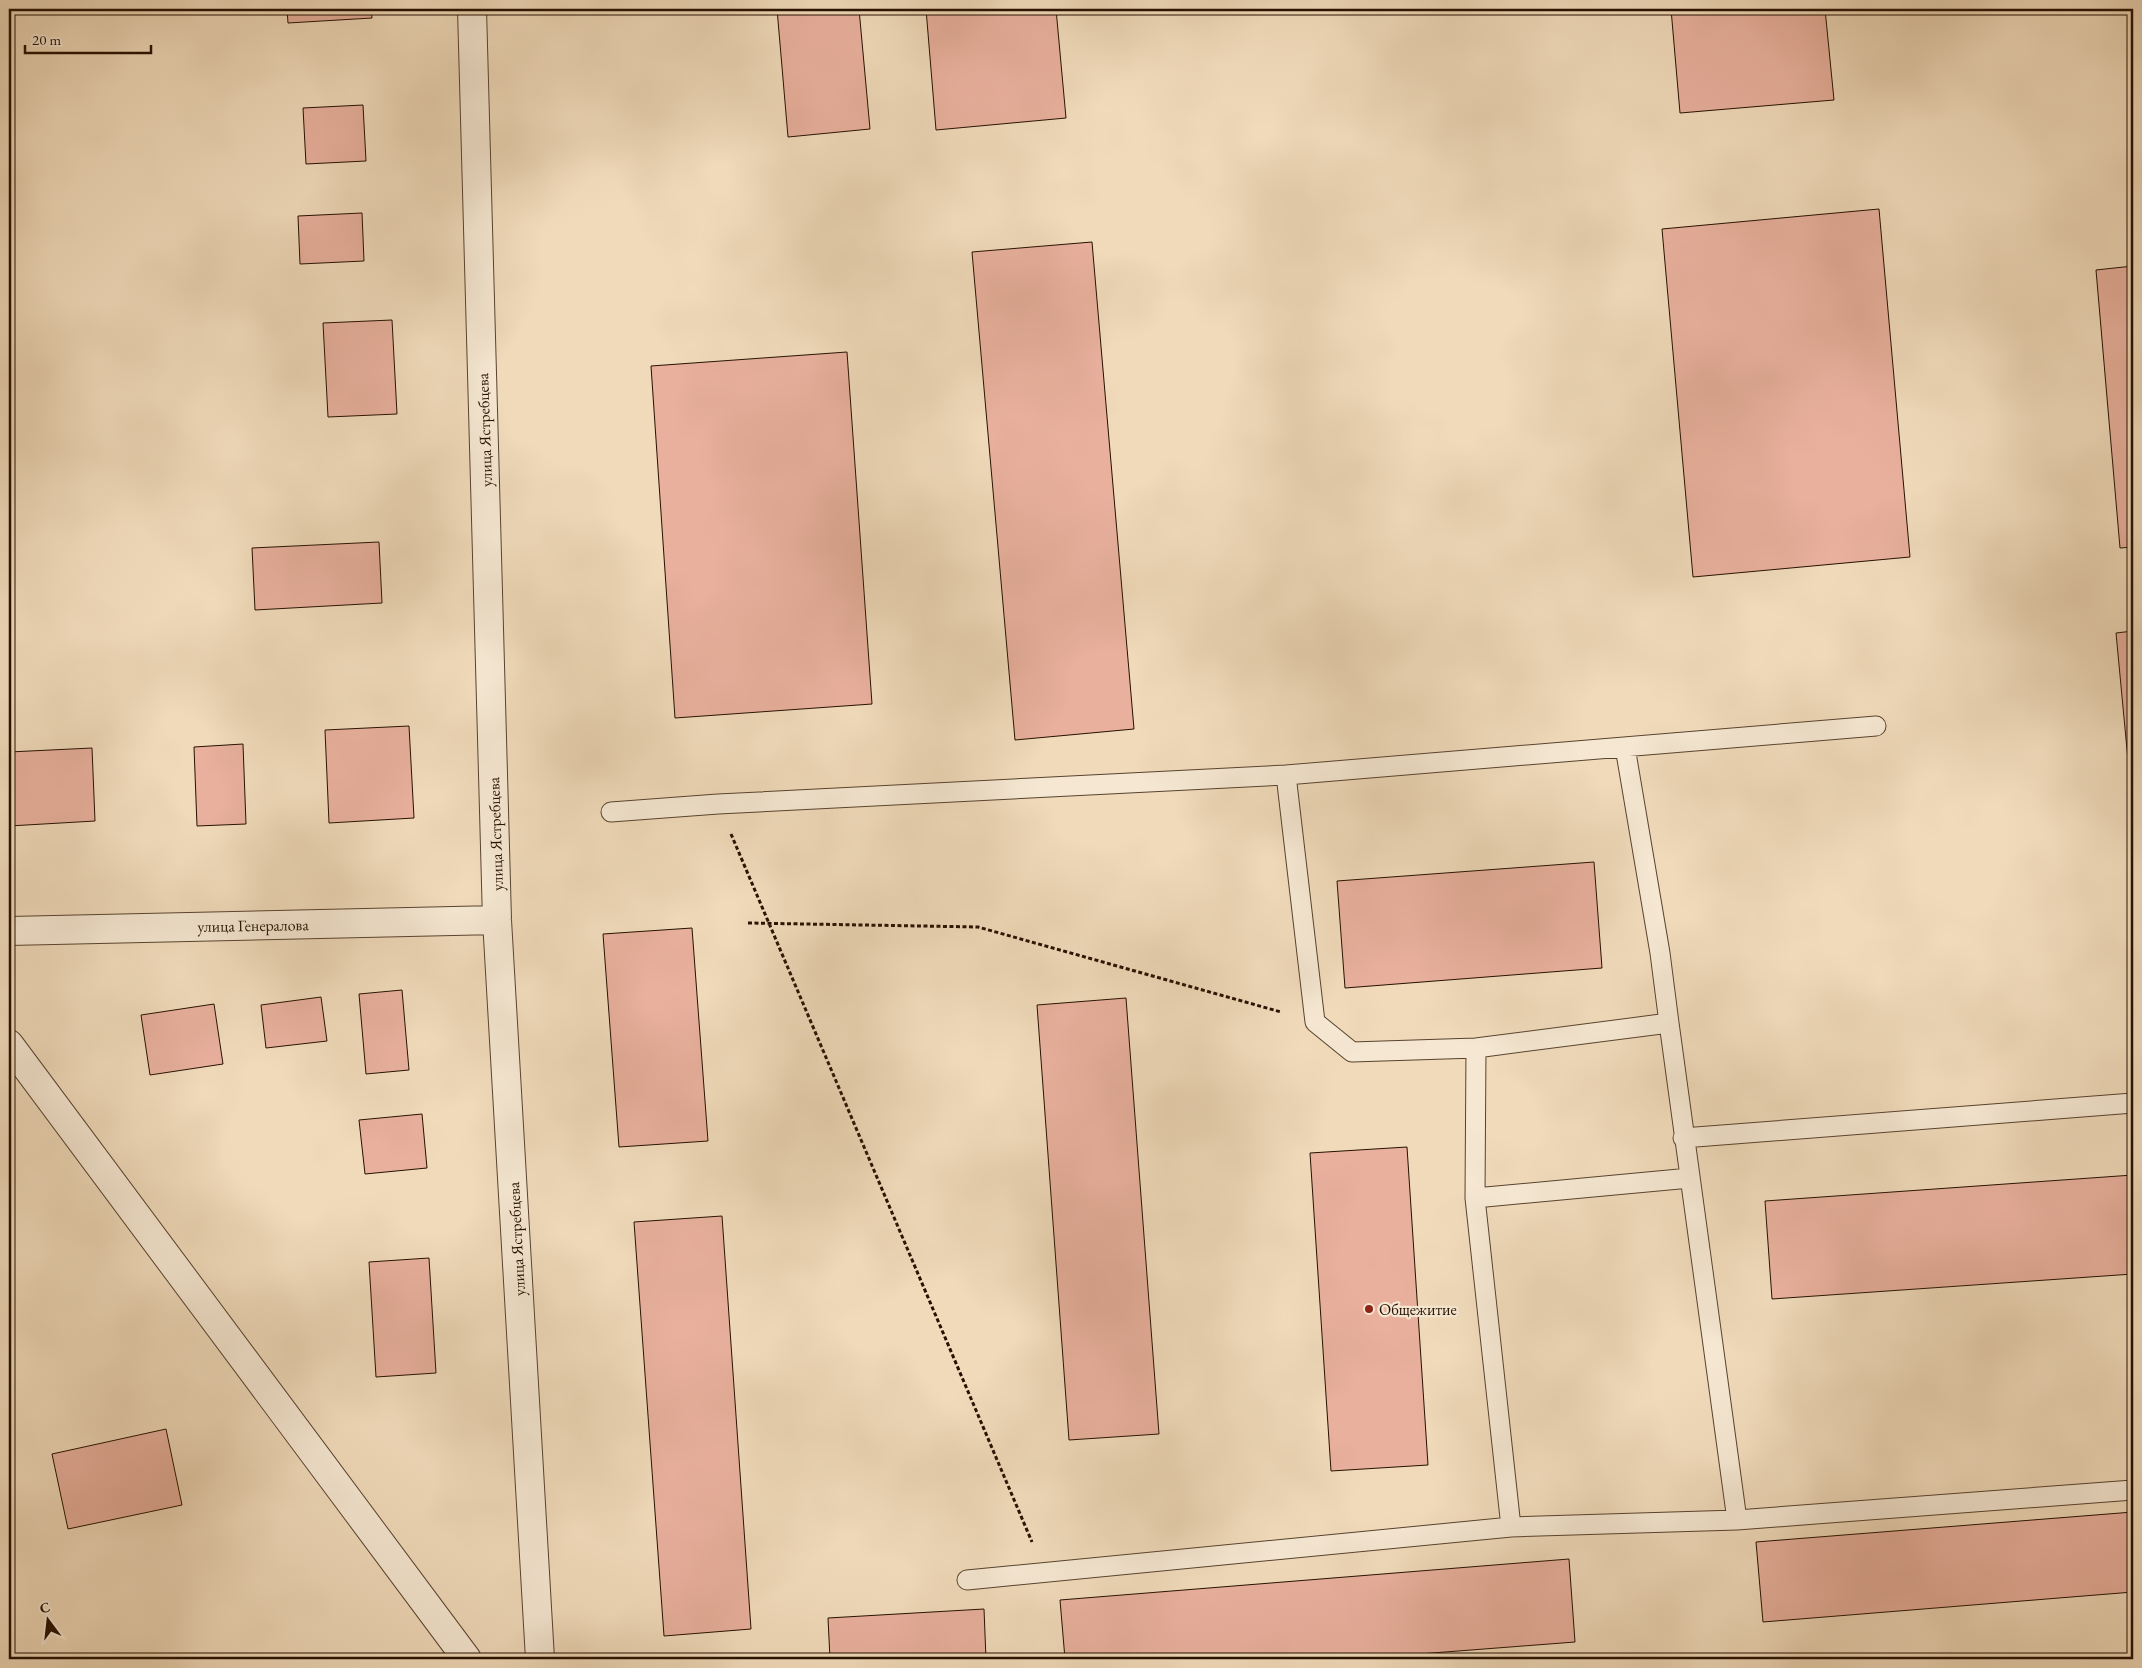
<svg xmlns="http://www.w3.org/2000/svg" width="2142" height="1668" font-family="'EB Garamond',serif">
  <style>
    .building { fill: #e8b09d; stroke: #261100 }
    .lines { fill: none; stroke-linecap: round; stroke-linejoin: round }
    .lane-casing { stroke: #58432e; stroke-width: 21 }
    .street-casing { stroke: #58432e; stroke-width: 30 }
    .path { stroke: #261100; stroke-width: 3; stroke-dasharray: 4 2.5; stroke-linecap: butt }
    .lane { stroke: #f5e7d2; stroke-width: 19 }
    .street { stroke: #f5e7d2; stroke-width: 28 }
    .poi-dot { fill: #8f2418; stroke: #f5e7d2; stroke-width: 2 }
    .labels { text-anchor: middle; stroke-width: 4.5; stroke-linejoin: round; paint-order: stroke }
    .street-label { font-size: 16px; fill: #261100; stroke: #f5e7d2 }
    .poi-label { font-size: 16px; fill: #261100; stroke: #f5e7d2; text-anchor: start }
  </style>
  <rect width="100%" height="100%" fill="#f0daba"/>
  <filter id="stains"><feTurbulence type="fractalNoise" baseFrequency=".004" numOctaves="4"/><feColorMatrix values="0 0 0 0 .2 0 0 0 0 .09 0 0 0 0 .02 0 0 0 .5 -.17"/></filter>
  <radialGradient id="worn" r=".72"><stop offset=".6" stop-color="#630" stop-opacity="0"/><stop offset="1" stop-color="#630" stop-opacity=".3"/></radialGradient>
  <!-- building -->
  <path class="building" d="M287,9H371L372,18L288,23Z
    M777,9H859L870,129L788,137Z
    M926,9H1056L1066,118L936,130Z
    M1671,9H1825L1834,100L1680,113Z
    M363,105L366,161L306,164L303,108Z
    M1879,209L1910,557L1693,577L1662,229Z
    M362,213L364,261L300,264L298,216Z
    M1092,242L1134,729L1015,740L972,252Z
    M2133,266V547L2120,548L2096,270Z
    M392,320L397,414L328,417L323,323Z
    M847,352L872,704L675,718L651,366Z
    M379,542L382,603L255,610L252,548Z
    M2133,631V813L2116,633Z
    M409,726L414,818L329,823L325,730Z
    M243,744L246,824L197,826L194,747Z
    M92,748L95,821L9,826V752Z
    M1594,862L1602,968L1345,988L1337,881Z
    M692,928L708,1141L619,1147L603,934Z
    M402,990L409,1070L366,1074L359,994Z
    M321,997L327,1041L266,1048L261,1005Z
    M1126,998L1159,1434L1069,1440L1037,1005Z
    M214,1004L223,1064L150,1075L141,1015Z
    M422,1114L427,1168L365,1174L359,1120Z
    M1407,1147L1428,1465L1331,1471L1310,1153Z
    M2133,1175V1274L1772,1299L1765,1201Z
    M722,1216L751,1629L664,1636L634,1222Z
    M429,1258L436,1373L376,1377L369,1262Z
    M166,1429L182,1505L68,1529L52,1454Z
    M2133,1512V1592L1763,1622L1756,1542Z
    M1569,1559L1575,1642L1354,1659H1065L1060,1600Z
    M984,1609L986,1659H830L828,1618Z"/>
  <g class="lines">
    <!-- lane casing -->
    <g class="lane-casing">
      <path id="lane" d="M1286,775L1315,1022L1352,1052L1476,1048L1669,1023L1660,953L1625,747
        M611,812L718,804L1286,775L1876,726
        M1669,1023L1737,1520
        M1476,1048L1475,1198L1511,1527
        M1683,1138L2133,1103
        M1475,1198L1690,1178
        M967,1580L1511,1527L1737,1520L2133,1490"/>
    </g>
    <!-- street casing -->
    <g class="street-casing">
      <path id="street" d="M472,9L497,920L540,1659
        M9,931L497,920
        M9,1044L467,1659"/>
    </g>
    <!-- path -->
    <path class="path" d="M731,834L1032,1542
      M748,923L978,927L1281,1012"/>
    <!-- lane -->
    <use href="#lane" class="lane"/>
    <!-- street -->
    <use href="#street" class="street"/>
  </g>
  <!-- markers -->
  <circle class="poi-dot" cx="1369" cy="1309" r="5"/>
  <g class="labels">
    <!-- street labels -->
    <g class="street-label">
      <text transform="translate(484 430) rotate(-92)" y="6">улица Ястребцева</text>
      <text transform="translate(495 834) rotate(-92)" y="6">улица Ястребцева</text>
      <text transform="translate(253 925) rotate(-1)" y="6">улица Генералова</text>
      <text transform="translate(516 1239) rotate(-93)" y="6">улица Ястребцева</text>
    </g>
    <!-- poi labels -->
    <g class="poi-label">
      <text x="1379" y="1315">Общежитие</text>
    </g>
  </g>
  <!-- margin -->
  <rect width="2142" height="1668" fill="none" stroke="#f0daba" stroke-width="30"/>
  <rect x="10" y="10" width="2122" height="1648" fill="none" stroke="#261100" stroke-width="2.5"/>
  <rect x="15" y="15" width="2112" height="1638" fill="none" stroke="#261100"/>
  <!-- north arrow -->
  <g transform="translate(48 1620) rotate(345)" stroke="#f5e7d2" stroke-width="4" paint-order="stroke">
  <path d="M0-4L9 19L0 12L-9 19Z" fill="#261100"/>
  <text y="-8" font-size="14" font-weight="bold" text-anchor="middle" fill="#261100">С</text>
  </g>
  <!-- scale -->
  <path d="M25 45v8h126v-8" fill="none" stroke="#261100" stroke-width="2.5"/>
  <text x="32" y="45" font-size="15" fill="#261100" stroke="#f5e7d2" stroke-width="4" paint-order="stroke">20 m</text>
  <rect width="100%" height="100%" filter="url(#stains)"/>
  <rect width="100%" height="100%" fill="url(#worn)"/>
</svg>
